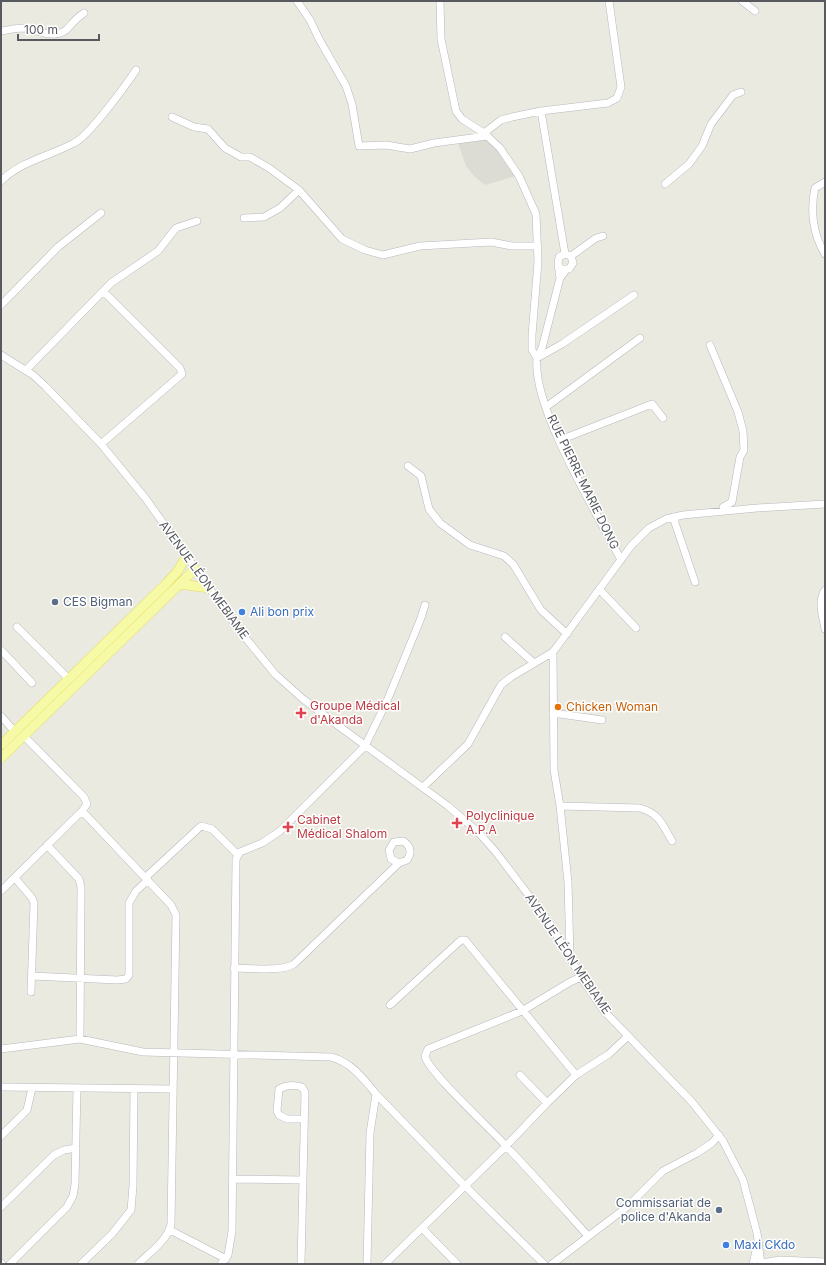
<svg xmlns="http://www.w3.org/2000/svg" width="826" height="1265" font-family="Inter,sans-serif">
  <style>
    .industrial { fill: #dcdbd4 }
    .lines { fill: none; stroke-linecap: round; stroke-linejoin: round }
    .minor-casing { stroke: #b7b8be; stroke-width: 8 }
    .major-casing { stroke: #e7dc5c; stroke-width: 10 }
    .minor { stroke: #fff; stroke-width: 7 }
    .major { stroke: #f6f9a6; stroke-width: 9 }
    .service-dot { fill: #5c6f8a; stroke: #fff; stroke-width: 1.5 }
    .shop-dot { fill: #3f7fe0; stroke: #fff; stroke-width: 1.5 }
    .food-dot { fill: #e8710a; stroke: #fff; stroke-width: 1.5 }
    .health-dot { fill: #e0444e; stroke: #fff; stroke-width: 1.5 }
    .labels { text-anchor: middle; stroke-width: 3; stroke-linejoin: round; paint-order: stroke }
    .street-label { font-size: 12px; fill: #585a60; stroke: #fff }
    .service-label { font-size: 12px; fill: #4e5e75; stroke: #fff; text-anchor: start }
    .shop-label { font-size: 12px; fill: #366cbe; stroke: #fff; text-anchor: start }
    .health-label { font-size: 12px; fill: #be3a42; stroke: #fff; text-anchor: start }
    .food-label { font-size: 12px; fill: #c56008; stroke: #fff; text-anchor: start }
  </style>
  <rect width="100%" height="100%" fill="#ebeae0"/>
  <!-- industrial -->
  <path class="industrial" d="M487,139L501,155L516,176L485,185L475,177L466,166L458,143Z"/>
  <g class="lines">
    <!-- minor casing -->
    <g class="minor-casing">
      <path id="minor" d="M297,1L310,20L319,39L346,86L352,104L359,146L386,145L410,149L434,143L487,136
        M440,1L441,39L456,111L462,119L484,133L500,148L519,176L536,214L538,262L532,335V350L537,358
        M742,1L755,11
        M1,31C8,30 16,28 23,28C36,29 53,40 66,30C72,24 76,18 84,13
        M541,111L565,254
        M172,117L194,127L208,129L225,148L241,157H250L269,168L299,190L342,239L365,250L383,255L420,246L491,242L512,246H538
        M484,133L501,120L512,117L541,111L608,103L617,98L621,87L609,1
        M1,181C21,161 50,156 74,143C89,136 126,85 136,70
        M825,182L815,188C810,210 813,235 825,254
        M665,184L689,164L702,146L711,124L733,95L741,92
        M244,218L264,217L280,208L299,190
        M571,256L596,238L603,236
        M559,267L562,269H569L573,263L571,256L565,254L559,257L558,264L560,278
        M566,270L560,278L542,348C540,352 538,356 537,359C532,408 598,515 621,560
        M101,294H106L180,368L182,374L101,444
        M1,305L58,247L101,213
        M710,345L738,412L743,431L744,450L740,457L732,502L723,507L724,511
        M1,355L33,375L45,386L101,444L146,499L239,630L275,674L303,699L340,727L448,806L478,832L495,851L549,922L581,977L604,1011L692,1102L723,1141L743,1180L757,1233L761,1264
        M537,358L562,344L634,295
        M26,370L111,283L158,251L176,228L197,221
        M546,407L640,338
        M560,440L652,404L663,418
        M408,466L421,476L429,509L440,523L470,545L504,556L513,564L541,610L567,634
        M673,517L695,582
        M599,589L636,628
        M825,590C817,601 823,617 825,629
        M17,627L69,679
        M505,637L534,663
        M1,650L32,683
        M553,652L554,770L560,806L568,882L570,956
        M553,713L602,720
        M1,716L15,732
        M423,787L468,744L501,685L511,677L553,652L631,546L649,528L666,519L683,515L757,508L825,504
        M560,806L640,808C660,814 662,824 672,841
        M82,811L171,905L176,915L171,1224C168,1240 149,1253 138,1264
        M47,845L79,879L81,887L80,1039
        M146,877L201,826L212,829L238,855
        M15,878L32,898L34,903L31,992
        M1,891L82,811L87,804L84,797L24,736
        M234,968C250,968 282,972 294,964L399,863L407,860C412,853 411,846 403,841L394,842L389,850L391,859L399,863
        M32,976L117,980L126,979L129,975V903L136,891L148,880
        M581,977L570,982L522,1011L428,1049L425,1056C428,1072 492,1130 506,1146C534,1175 561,1206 588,1236
        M390,1005L461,940H465L576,1075
        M1,1049L80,1039L143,1052L331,1057C351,1062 364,1079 376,1094L370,1133L367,1264
        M1,1087L173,1089
        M376,1094L464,1185L544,1264
        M547,1103L576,1075L609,1054L628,1036
        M1,1136L27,1110L32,1088
        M232,1179L303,1180
        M1,1207L54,1155L64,1150L76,1148
        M422,1228L457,1264
        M170,1230L226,1259
        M1,1263L2,1264
        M761,1263L780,1260L825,1262
        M10,1264L67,1207L73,1196L75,1184L77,1088
        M81,1264L112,1234L131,1210L133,1186L134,1089
        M221,1264L228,1255L232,1231L236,859L240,852L262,843L280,831L365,746L387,701L421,618L425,605
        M301,1264L305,1092L302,1087C295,1085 286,1085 279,1089L277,1111L279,1115L287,1119H304
        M385,1264L506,1146L547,1103L520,1075
        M552,1264L627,1207L663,1171L697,1153L712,1143L719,1135
        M753,1264L757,1246"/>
    </g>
    <!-- major casing -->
    <g class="major-casing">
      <path id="major" d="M180,584L209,588
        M1,745L166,584L177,572L186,557
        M1,758L195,569"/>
    </g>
    <!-- minor -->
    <use href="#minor" class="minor"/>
    <!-- major -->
    <use href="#major" class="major"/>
  </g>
  <!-- markers -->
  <g class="service-dot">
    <circle cx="55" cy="602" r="4"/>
    <circle cx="719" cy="1210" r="4"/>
  </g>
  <g class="shop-dot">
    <circle cx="242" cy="612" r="4"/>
    <circle cx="726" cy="1245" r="4"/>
  </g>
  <circle class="food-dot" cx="558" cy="707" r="4"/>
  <g class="health-dot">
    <path d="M299 707h4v4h4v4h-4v4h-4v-4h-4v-4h4z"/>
    <path d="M455 817h4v4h4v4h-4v4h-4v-4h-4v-4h4z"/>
    <path d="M286 821h4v4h4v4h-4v4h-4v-4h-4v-4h4z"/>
  </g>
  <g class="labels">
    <!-- street labels -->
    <g class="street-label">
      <text transform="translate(583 482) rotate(64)" y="4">RUE PIERRE MARIE DONG</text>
      <text transform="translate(204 580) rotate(54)" y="4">AVENUE LÉON MEBIAME</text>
      <text transform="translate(568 954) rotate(56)" y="4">AVENUE LÉON MEBIAME</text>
    </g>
    <!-- service labels -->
    <g class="service-label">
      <text x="63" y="606">CES Bigman</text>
      <text x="711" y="1207" text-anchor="end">Commissariat de<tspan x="711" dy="14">police d'Akanda</tspan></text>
    </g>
    <!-- shop labels -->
    <g class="shop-label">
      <text x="250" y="616">Ali bon prix</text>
      <text x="734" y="1249">Maxi CKdo</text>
    </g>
    <!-- health labels -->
    <g class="health-label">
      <text x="310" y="710">Groupe Médical<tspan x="310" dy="14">d'Akanda</tspan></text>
      <text x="466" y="820">Polyclinique<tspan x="466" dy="14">A.P.A</tspan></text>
      <text x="297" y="824">Cabinet<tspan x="297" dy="14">Médical Shalom</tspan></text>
    </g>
    <!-- food labels -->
    <g class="food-label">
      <text x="566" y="711">Chicken Woman</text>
    </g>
  </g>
  <!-- border -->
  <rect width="826" height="1265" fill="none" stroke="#585a60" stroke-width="4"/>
  <!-- scale -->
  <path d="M18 34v6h81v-6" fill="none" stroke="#585a60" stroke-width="2"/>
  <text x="24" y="34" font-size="12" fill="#585a60" stroke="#ffffff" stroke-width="3" paint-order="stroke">100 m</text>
</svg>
